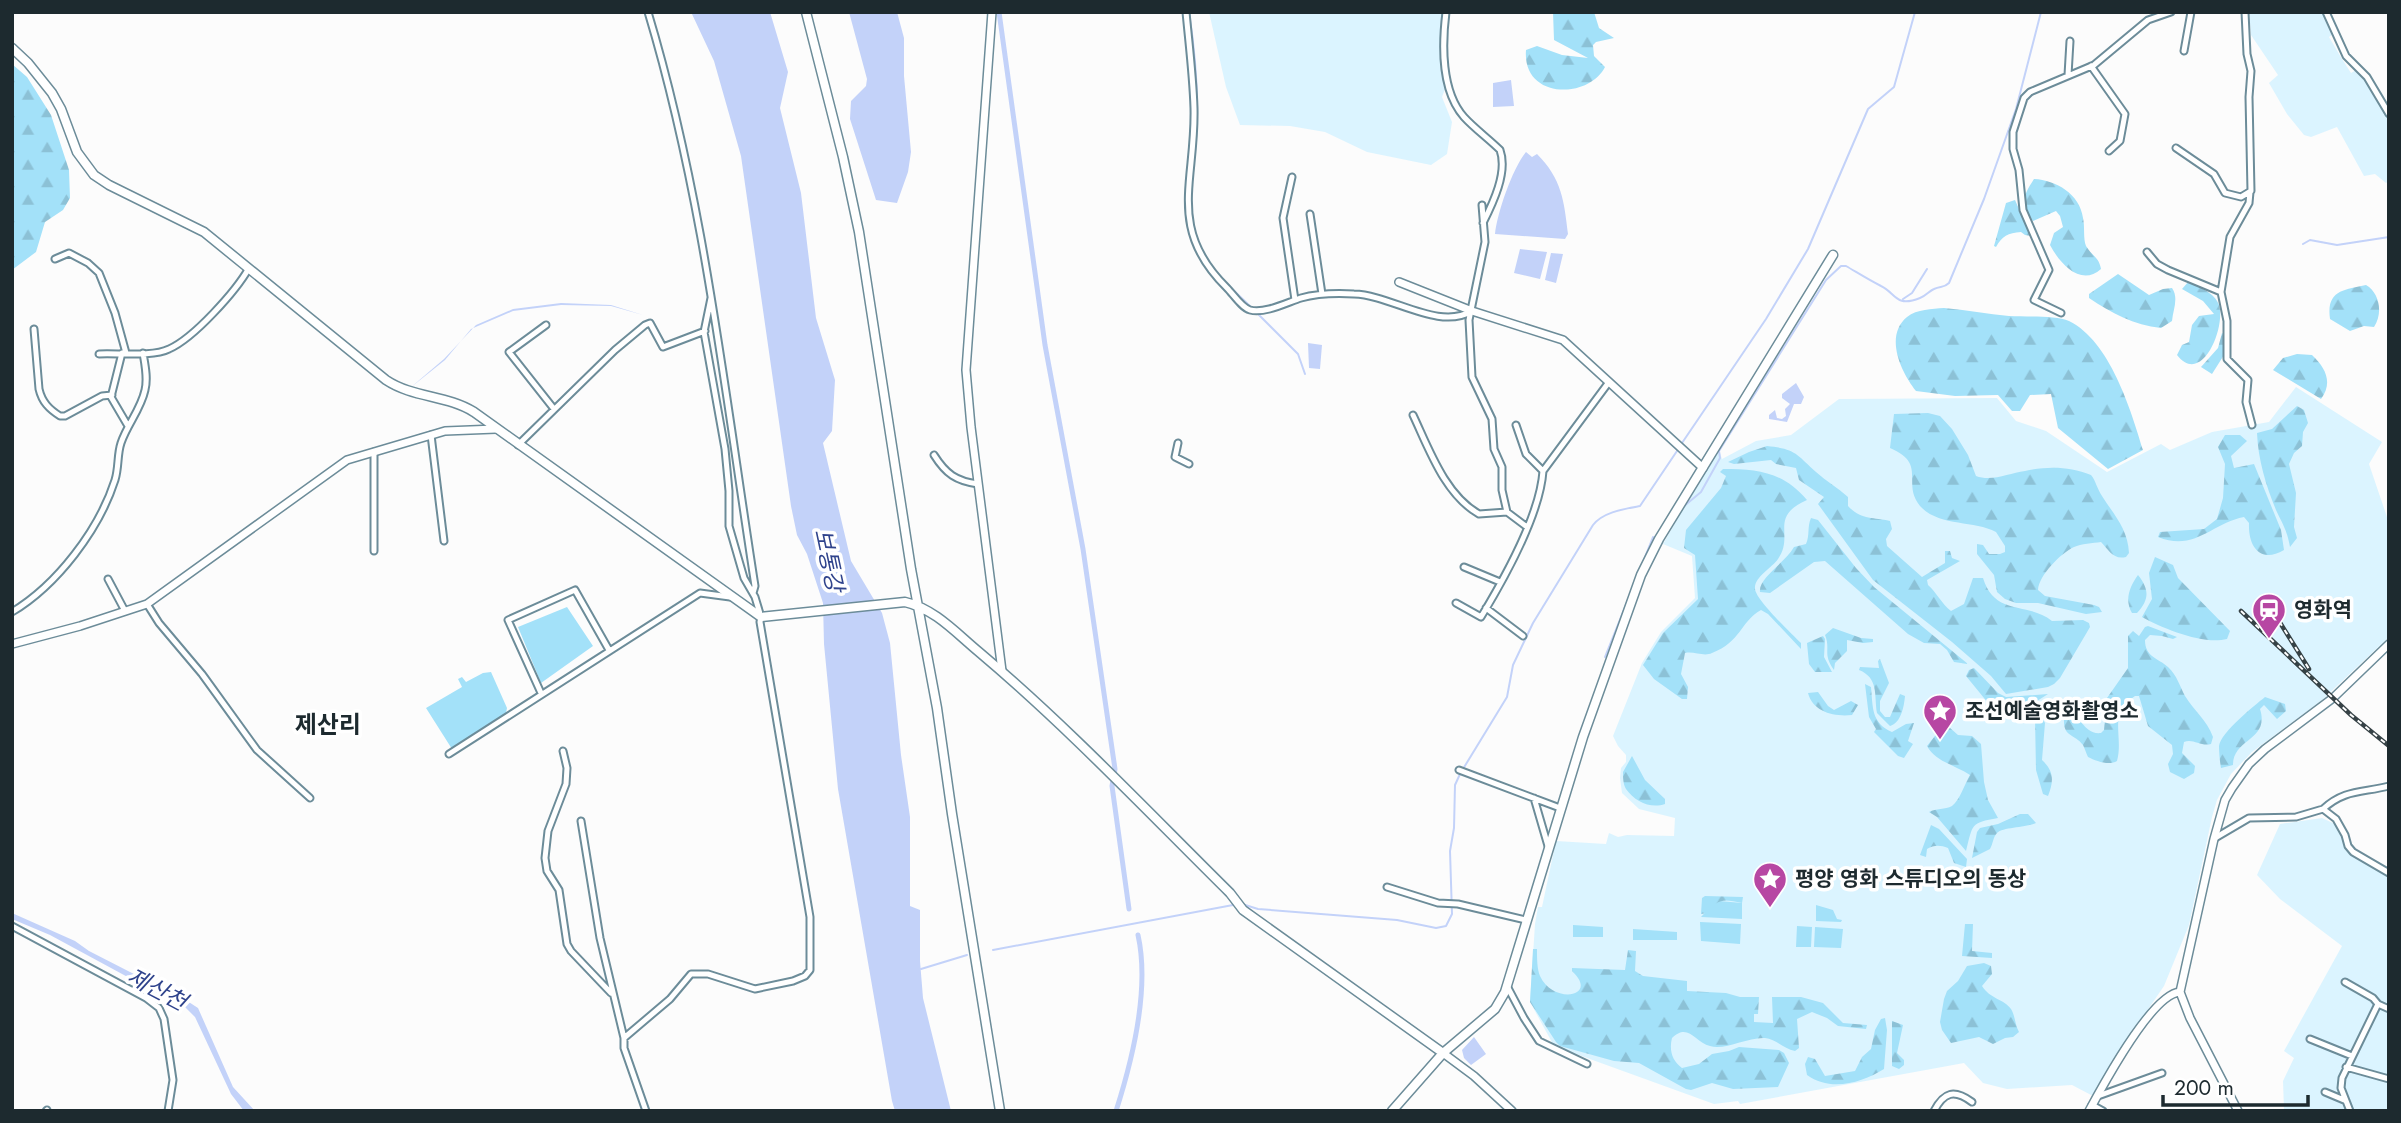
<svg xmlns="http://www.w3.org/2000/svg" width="2401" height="1123" font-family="Jost,'Noto Sans KR',sans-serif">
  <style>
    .built { fill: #dbf4ff }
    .green { fill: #a3e1f9 }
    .forest { fill: url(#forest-firs) }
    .water { fill: #c3d2f9 }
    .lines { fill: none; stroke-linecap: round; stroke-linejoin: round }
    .stream { stroke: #c3d2f9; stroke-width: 2 }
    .canal { stroke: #c3d2f9; stroke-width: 5 }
    .minor-casing { stroke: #6c8c99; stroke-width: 9 }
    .tertiary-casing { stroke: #6c8c99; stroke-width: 10 }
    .secondary-casing { stroke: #6c8c99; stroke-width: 11 }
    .minor { stroke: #fff; stroke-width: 5 }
    .tertiary { stroke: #fff; stroke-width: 7 }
    .secondary { stroke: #fff; stroke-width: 8 }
    .rail-casing { stroke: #364246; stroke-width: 4.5 }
    .rail { stroke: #fff; stroke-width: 2; stroke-dasharray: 5; stroke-linecap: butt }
    .labels { text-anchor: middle; stroke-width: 7; stroke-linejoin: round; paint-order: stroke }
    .poi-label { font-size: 21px; font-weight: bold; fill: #1d2a2f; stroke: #fff; text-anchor: start }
    .water-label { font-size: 23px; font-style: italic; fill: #2f438c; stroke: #fff }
    .quarter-label { font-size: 24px; font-weight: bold; fill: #1d2a2f; stroke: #fff }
  </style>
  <defs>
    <pattern id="forest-firs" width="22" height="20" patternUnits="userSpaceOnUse" patternTransform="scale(1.75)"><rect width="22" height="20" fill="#a3e1f9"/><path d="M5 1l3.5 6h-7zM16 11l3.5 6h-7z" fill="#8cc1d6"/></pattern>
  </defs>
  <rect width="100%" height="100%" fill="#fcfcfc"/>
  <!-- built -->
  <path class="built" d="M1209,12H1443L1440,39L1445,89L1442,97L1452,122L1447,154L1431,165L1367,152L1325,132L1290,126L1240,125L1226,87Z
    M2324,12L2333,34L2329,37L2342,59L2351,73L2358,69L2389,118V181L2386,183L2375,174L2364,176L2337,127L2311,137L2304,135L2287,114L2269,83L2278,75L2251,35L2249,12Z
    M2296,387L2382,442L2369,464L2389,523V637L2322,700L2252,752L2231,774L2217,800L2212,817L2189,925L2164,986L2112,1062L2093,1096L2072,1085L2007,1089L1983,1083L1964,1063L1740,1104L1738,1101L1714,1104L1554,1046L1530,1002L1535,924L1538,907H1542L1556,841L1606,844L1609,833L1618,837L1627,835L1674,836L1675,818L1639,809L1622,793L1620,778L1621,768L1626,762V755L1618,746L1613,736L1642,663L1661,632L1695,598L1692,556L1663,544L1718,447L1722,459L1756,441L1791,435L1839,399L1997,398L2016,421L2046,431L2107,472L2161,444L2170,450L2212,432L2269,422Z
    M2322,818L2337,825L2348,852L2389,878V1111L2284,1110L2283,1081L2294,1058L2284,1051L2342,946L2280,899L2257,875L2280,824Z"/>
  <!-- green -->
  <path class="green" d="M567,607L593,646L541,683L518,627Z
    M491,672L507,708L506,713L452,749L426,708L462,687L458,679L462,677L466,682L483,673Z
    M1719,901L1742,903V919L1701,917L1713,904Z
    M1816,905L1833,910L1837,919L1842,920L1841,922L1816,921Z
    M1700,922L1741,924L1740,944L1701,941Z
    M1573,925L1603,927V937H1573Z
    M1797,926L1812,927L1811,947H1796Z
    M1815,927L1843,929L1841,948L1814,947Z
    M1633,929L1677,932V940H1633Z"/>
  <!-- forest -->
  <path class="forest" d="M1553,12H1594L1599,28L1614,38L1596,42L1593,45L1594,56L1605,67C1588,100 1522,99 1526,50L1537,46L1562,55L1588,58L1554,40Z
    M12,64L27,77L51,115L69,170L70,198L63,210L45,222L36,252L12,270Z
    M2034,179C2056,180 2080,194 2083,218C2085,226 2083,239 2086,246C2092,256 2099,257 2101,269C2081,287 2060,264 2050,245L2054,233L2063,227L2060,216L2056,211L2033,221C2019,205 2023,196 2034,179Z
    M2015,200L2031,236L2025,235L2021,232C2008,233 2002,236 1996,247L1994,246L2006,203Z
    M2118,274L2149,295L2163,289L2172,288C2179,298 2173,310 2172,321L2161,328C2134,325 2111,313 2089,298V294Z
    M2189,281C2199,287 2215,293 2219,305C2226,327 2202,387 2177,355L2182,345L2189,342L2192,325L2199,316L2214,314L2203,301L2182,289Z
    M2366,285C2380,293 2383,314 2374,327L2364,326L2350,331L2330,319C2326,290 2344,290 2366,285Z
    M1944,308C1966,310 1988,314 2009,316C2025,317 2056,315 2069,321C2110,341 2131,410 2143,450L2108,469L2058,428L2051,394L2030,395L2020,411H2012L1998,395L1955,396L1916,391C1901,372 1884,336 1907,317C1917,309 1932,309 1944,308Z
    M2222,333L2225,335L2224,355L2212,374L2201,367L2218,348Z
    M2297,354L2312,355C2326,368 2333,383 2321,399L2273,370L2283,358Z
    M2297,406L2304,410L2308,423L2303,432L2302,446L2294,453L2289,464L2296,493L2294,527L2297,538L2290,547C2287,530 2283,525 2276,510C2266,486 2258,459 2257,433L2272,429Z
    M1928,413L1940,416L1952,429L1968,455L1976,476C1992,482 2009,473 2025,471C2047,466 2069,466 2091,475C2096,481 2097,489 2102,496C2114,515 2128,529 2129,553L2126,557C2113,560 2109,550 2101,542C2093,543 2081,544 2074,547C2061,553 2039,575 2038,590L2045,596L2094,605L2099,607L2102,612L2086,614L2038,603H2016L2005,599L1997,592L1994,575L1977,554V544L1983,545L1989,554H2000L2005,552V546L1996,532C1974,520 1939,527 1920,506C1901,483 1928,464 1890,448L1894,414Z
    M2225,435H2240L2247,441L2231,456L2234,468L2254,464L2281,530L2284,550C2260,564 2248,546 2249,523L2244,517C2212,523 2195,552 2158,537L2160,532L2204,529L2217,519L2223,498L2225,464L2218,447Z
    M1767,446C1796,449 1796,454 1816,472C1826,481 1838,488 1848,497V506C1861,520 1873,517 1890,521L1892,529L1886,539L1887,546L1922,577L1945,563V551H1950L1952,558L1960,561L1927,580L1928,585C1937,593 1941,603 1951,611L1964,604L1973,578H1983C1995,617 2027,601 2052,621L2083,620L2089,623L2090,627L2060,678L2054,684L2048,687L2006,694L1991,676L1952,642L1873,580L1818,504L1824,497L1799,480L1796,468L1776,464L1771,460L1734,464L1728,462L1749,452Z
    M1723,469C1758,469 1783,472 1807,500C1768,517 1795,535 1778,559C1772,568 1754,577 1755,589C1756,600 1791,633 1801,643V649L1768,614L1761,610C1740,622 1741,642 1712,653C1704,657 1694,651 1685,653L1681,674L1688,687L1687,699H1682L1654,679L1643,665L1663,633L1698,599L1695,555L1684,548L1686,530L1721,488L1726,476L1720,472Z
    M1811,518L1818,520L1856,568L1874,587L1968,664L1954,662L1947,650L1940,644L1924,643L1908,634L1825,561L1814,562L1770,593L1760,592C1758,578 1785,563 1794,547L1806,544C1810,535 1807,527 1811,518Z
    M2155,557L2173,565L2178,578L2230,631L2227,639C2203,645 2164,629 2142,617L2152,599L2149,573Z
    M2138,575C2149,589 2150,599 2137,613H2132C2124,600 2130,586 2138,575Z
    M2148,626L2177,637L2173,639L2162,636L2150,635L2145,640C2145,657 2158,658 2168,667C2177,675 2180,687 2185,696C2194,711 2207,720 2213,737L2211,744C2201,747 2193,738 2184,742L2182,753L2195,766L2194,773L2184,779L2170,772L2168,764L2173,754L2172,745L2148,726L2139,696H2135C2107,714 2124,735 2117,761C2109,766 2096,761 2088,757C2086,753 2085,749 2083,745C2074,732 2060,739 2065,711C2082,714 2083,735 2101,733L2104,730L2107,698L2128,668V636L2133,631L2139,636L2145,627Z
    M1833,628L1861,638L1873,639V642L1863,643L1847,640V651L1835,663L1834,670C1822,653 1831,650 1825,635Z
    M1823,636L1825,639L1824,657L1832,672H1815L1809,664L1807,643Z
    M1880,659L1889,683L1880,701V711L1885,717H1890L1900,694L1905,696C1904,707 1901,723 1890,726L1877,713C1874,695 1879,678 1859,670L1860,667L1879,668L1878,661Z
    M1974,668L1998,693L2006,697L2048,694C2032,705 2013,715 1993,709L1966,676L1969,670Z
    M1865,684L1871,687C1873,707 1871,723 1892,732L1906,724L1914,723L1908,741L1913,744L1904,758L1898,756L1874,732L1876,729L1869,717Z
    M1818,692L1828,706L1834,710L1851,701L1858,705L1852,715C1834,717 1813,712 1808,693Z
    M2265,697L2285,704L2286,711L2277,719L2264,705L2260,709C2270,741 2233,738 2233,765L2221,768C2220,763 2219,752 2219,746C2221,732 2254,706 2265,697Z
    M2041,716L2045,723L2042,760C2054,771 2054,781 2048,796L2043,794L2036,770L2035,718Z
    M1941,720L1958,735L1972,736L1981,744L1984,782L1988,800L1998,818C1970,823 1973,824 1966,851L1937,817L1929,812C1936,808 1945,810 1952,806C1960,800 1965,783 1970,775C1955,765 1936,762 1927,746L1938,732L1934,726L1936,721Z
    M1632,756L1645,780L1665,799V804C1651,809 1635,802 1626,789C1623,784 1623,777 1623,772Z
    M2020,814H2028L2036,823C2026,828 2003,827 1997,833C1993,837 1993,844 1990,849L1972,858L1977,832L1980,828L1998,824Z
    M1931,825L1939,829L1967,859L1966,867L1954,863L1948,848C1940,845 1934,845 1927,849L1926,857L1920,855Z
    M1705,896L1743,897L1742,903C1724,899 1718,898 1707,913L1701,914L1702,898Z
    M1965,924H1973L1972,951L1992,953V958L1962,956Z
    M1533,949H1537C1537,958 1537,969 1540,976C1553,1005 1600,997 1572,971V968L1625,970L1628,950L1636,951L1635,971L1643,976L1687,981V991L1726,993L1740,997H1759L1758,1014H1754V1022L1773,1023L1772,997H1801L1823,1003L1843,1023L1867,1025L1866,1029L1838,1026L1827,1018L1812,1012L1797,1019L1799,1048L1795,1051C1784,1049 1776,1039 1765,1038C1747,1037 1724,1051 1710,1046C1695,1042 1688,1022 1672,1038C1669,1050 1672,1061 1682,1068L1699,1064L1712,1054L1729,1051L1739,1047L1779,1050L1784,1053L1789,1063L1778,1087L1733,1089L1712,1083L1691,1090L1686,1089L1639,1063L1614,1061L1560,1046L1556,1042L1530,1002Z
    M1984,963L1991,966L1992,974L1982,986C1990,999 2004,999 2011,1009C2015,1015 2015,1025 2019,1032L2013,1037L2005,1038L1993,1044L1979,1037L1951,1043L1942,1030L1940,1022L1944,999L1947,991L1958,981L1967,966Z
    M1885,1018L1887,1030L1884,1069C1862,1083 1830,1092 1807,1075L1805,1064L1808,1057L1815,1059L1825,1076L1855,1071L1862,1057L1871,1049L1875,1030L1881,1019Z
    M1892,1021L1903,1025L1897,1053L1904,1060V1065L1899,1069L1892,1066Z"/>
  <!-- water -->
  <path class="water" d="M691,12H770L788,72L780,108L801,193L816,318L835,380L832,431L823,443L851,561L882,613L890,643L901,755L910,817V906L920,910V961L923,998L951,1111H895L892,1101L838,789L824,644L823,603L807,554L797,535L791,506L741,156L714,61Z
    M849,12H897L904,38V76L911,152L908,172L897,203L876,200L850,119L851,101L866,86L867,79Z
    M1511,80L1514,106L1493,107V83Z
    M1526,152L1532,157L1537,154C1562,179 1564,201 1568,234L1565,239L1495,234C1497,214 1512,169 1526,152Z
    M1520,249L1547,252L1540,279L1514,273Z
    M1551,253L1563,254L1556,283L1545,280Z
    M561,303L611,305L643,315L611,306L561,305L513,311L471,329L445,360L410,388L444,359L476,325L513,309Z
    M1308,343L1322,345L1320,369L1309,368Z
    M1796,383L1804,397L1801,404H1794L1787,422L1769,419V415L1775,410L1777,418L1782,419L1786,416L1785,409L1790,404L1782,398V394Z
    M12,913L75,941L89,951L171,993L172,1001L50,935L12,919Z
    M175,993L198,1008L233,1087L255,1111H244L231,1094L195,1017L185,1007L176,1004Z
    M1474,1037L1486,1054L1471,1065L1464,1058L1462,1050Z"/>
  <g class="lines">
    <!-- stream -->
    <path class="stream" d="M1189,12C1196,58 1200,103 1195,149
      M2303,244L2310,240L2337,245L2389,237
      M1229,286L1253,309
      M1903,299L1912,293L1927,269
      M1257,313L1298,354L1305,374
      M1682,443L1766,319L1808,249L1868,109L1894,87L1915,12
      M1683,507L1701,492L1720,458L1719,451L1826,280L1841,266H1846C1858,273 1869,280 1881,286C1896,293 1895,308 1920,298C1926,296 1929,291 1934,289C1941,286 1944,288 1949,283L1984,199L2016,109L2041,12
      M1661,542L1671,527
      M1605,657L1653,537L1656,539
      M1463,769L1507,697L1513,665L1533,623L1593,525C1603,512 1624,509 1640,506L1679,448
      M1242,904L1258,909L1397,920L1436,928L1446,926L1452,914L1450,851L1454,828L1455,785L1460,774
      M993,950L1233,905
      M921,969L967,955"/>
    <!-- canal -->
    <path class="canal" d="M999,12L1045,345L1083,549L1115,769L1112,786L1129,909
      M1116,1111C1133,1058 1150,989 1138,935"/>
    <!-- minor casing -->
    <g class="minor-casing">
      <path id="minor" d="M648,12C704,198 725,395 755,586L753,593
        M1186,12C1189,44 1193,76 1194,108C1196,181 1166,228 1227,288C1233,294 1242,308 1250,310C1265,314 1288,302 1301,298C1319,293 1336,293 1354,294C1392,295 1438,331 1472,311
        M1446,12C1442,44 1441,91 1464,117C1475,129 1489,139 1500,150C1508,172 1493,203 1483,223
        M2326,12L2346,56L2367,77L2389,114
        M2184,51L2191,12
        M2091,66L2125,114L2120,141L2109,151
        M2068,75L2070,41
        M2176,148L2214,174L2225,193L2241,197L2251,191L2249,97L2251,71L2247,54L2245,12
        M1292,177L1283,218L1295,300
        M2250,192L2249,203L2230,237L2221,292L2227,321V359L2248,380L2246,402L2252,425
        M1482,205L1485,242L1469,320L1472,377L1492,419L1494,449L1502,467V490L1507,512L1527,527
        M1310,214L1322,294
        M2147,252L2157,264L2168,270L2221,292
        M55,259L69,253L88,263L99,273L115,313L126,353
        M2061,313L2034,300L2049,270L2023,210L2019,170L2013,149V132L2024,98L2030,92L2094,65L2148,20L2171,12
        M546,325L509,352L554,409
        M34,329L39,389C42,402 49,409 60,416H65L102,396L112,395
        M122,353L111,397L128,426
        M99,354C118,353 153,357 169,349C194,338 236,291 249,268
        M1413,415C1429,449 1445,495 1479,514L1507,512
        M431,435L444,541
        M1178,443L1175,457L1189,464
        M518,445L615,350L645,325L650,323L663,347L705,331
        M934,455C946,474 956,481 978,484
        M1543,471L1609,382
        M374,551V452
        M1464,567L1500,582
        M108,579L125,611
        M1456,603L1481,617C1504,579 1540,515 1543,471L1526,454L1516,425
        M147,604L159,623L202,674L257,750L310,798
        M1486,608L1523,636
        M12,612C57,585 99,530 115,480C119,467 117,455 121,443C127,425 141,409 145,390C148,378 145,365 143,353
        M541,693L508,620L575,590L609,650
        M563,751L567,768L566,784L548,831L545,858L547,871L559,890L567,944L571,951L611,993
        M449,754L700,593L730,597
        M1459,770L1560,808
        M1534,798L1548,846
        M2323,809C2345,789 2362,793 2389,786
        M581,821L600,938L624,1038V1048L646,1111
        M2215,838L2249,818L2296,817L2323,809L2336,819L2345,835L2348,846L2353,852L2389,873
        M1387,887L1438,903L1458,904L1526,920
        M12,926L146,998L159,1008L164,1019L173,1080L168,1111
        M2345,982L2373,998L2378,1004L2342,1078L2341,1088L2350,1111
        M1507,986L1524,1018L1539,1041L1587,1064
        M2378,1004L2389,1009
        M624,1038L670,999L691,974H708L755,989L793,981L805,976L810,970V917L760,622L761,617L755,597L744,578L729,526V491L725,449L704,332L711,298
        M2310,1039L2352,1056
        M2346,1067L2389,1079
        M2325,1092L2344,1100
        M2098,1096L2162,1073
        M2092,1105L2103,1111
        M46,1111L47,1110
        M1934,1111C1944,1092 1954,1089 1972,1102"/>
    </g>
    <!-- tertiary casing -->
    <g class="tertiary-casing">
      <path id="tertiary" d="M992,12L966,370L971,427L1002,671
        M1399,282L1472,311L1563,340L1703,468
        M12,644L80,626L147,604L347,460L445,431L496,429
        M2180,992L2190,1018L2238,1111
        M1443,1053L1474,1076L1512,1111
        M2089,1111C2103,1085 2152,994 2180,992L2214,839L2225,800L2232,788L2249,764L2265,749L2333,698L2389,644"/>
    </g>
    <!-- secondary casing -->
    <g class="secondary-casing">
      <path id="secondary" d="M806,12L843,157L859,232L911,569L937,708L952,814L1000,1111
        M12,48L28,63L52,93L61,109L77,152L94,175L109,185L204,232L386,380C413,398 447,395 474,412L761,617L905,602C935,609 956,633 979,652C1068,727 1148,812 1230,893L1243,910L1443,1053
        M1392,1111L1443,1053L1495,1009L1505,992L1583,737L1641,575L1659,539L1833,255"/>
    </g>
    <!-- minor -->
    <use href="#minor" class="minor"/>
    <!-- tertiary -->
    <use href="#tertiary" class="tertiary"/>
    <!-- secondary -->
    <use href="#secondary" class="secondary"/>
    <!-- rail casing -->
    <g class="rail-casing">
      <path id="rail" d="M2241,611L2351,715L2389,746
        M2274,613L2309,669"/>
    </g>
    <!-- rail -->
    <use href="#rail" class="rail"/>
  </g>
  <!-- icons -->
  <defs>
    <g id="station-pin" transform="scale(1.75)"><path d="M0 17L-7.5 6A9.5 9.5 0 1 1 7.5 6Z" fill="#b747a3" stroke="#fff"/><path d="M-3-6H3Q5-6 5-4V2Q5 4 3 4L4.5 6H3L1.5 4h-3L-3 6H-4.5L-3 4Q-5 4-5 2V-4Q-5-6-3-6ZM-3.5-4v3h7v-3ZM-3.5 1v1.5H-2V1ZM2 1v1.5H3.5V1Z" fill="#fff"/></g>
    <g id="sight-pin" transform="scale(1.75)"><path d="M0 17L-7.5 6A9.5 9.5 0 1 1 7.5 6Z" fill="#b747a3" stroke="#fff"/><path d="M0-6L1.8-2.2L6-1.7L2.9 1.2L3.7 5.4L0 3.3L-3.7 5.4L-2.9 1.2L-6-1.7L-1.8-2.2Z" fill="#fff"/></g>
  </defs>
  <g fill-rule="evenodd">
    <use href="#station-pin" x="2269" y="610"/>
    <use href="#sight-pin" x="1940" y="711"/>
    <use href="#sight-pin" x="1770" y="879"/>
  </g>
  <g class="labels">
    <!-- poi labels -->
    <g class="poi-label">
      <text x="2294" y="617">영화역</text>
      <text x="1965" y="718">조선예술영화촬영소</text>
      <text x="1795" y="886">평양 영화 스튜디오의 동상</text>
    </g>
    <!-- water labels -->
    <g class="water-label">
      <text transform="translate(829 560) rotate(78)" y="8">보통강</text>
      <text transform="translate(157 989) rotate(28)" y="8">제산천</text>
    </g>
    <!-- quarter labels -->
    <g class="quarter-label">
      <text x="328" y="733">제산리</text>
    </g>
  </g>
  <!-- border -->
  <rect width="2401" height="1123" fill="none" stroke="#1d2a2f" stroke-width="28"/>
  <!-- scale -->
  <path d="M2163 1095v10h145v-10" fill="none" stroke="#1d2a2f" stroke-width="3.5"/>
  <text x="2174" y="1095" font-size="21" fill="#1d2a2f" stroke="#ffffff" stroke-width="5" paint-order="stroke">200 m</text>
</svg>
